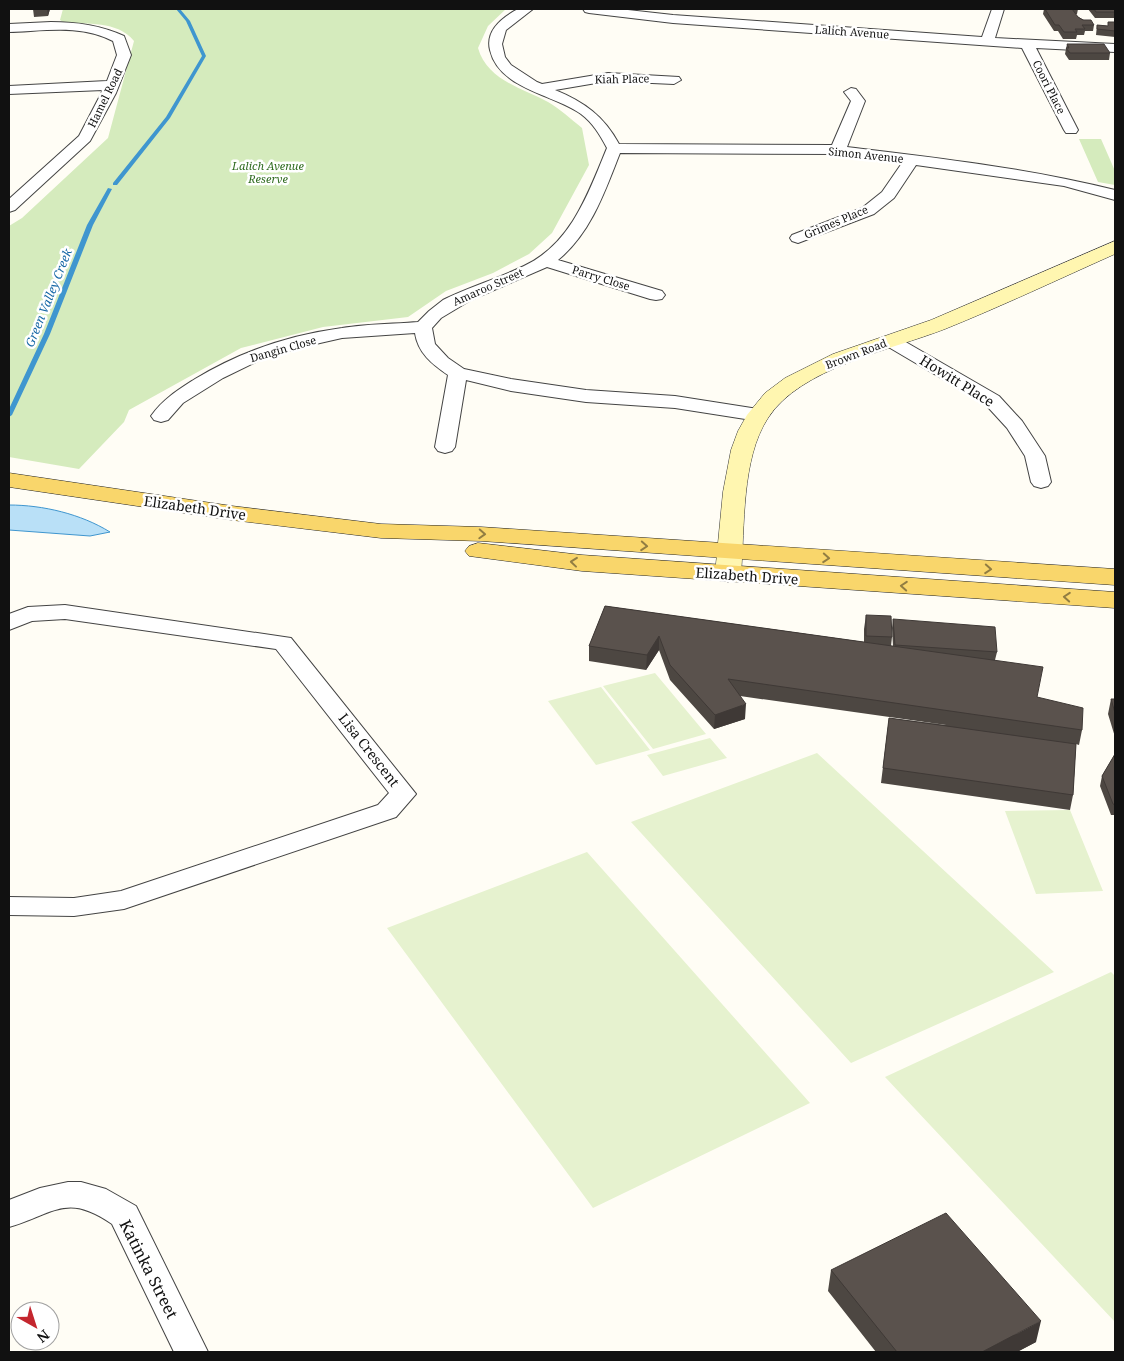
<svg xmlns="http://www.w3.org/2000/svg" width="1124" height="1361" font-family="'Noto Serif',serif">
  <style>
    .green { fill: #d5ebbd }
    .pitch { fill: #e6f2cf }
    .water { fill: #b9e0f7; stroke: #3f96cf }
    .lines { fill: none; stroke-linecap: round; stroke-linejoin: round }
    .stream { fill: #3f96cf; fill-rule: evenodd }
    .street-casing { stroke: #444; stroke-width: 2 }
    .secondary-casing { stroke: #333; stroke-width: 1 }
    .primary-casing { stroke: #222; stroke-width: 1 }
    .street { fill: #fff; fill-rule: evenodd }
    .secondary { fill: #fff6b0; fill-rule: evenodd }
    .primary { fill: #f9d66b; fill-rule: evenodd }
    .wall { fill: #4d4742 }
    .shaded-wall { fill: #3f3936 }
    .building { fill: #5a524d; stroke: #3f3936 }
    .oneway { stroke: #917d42 }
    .labels { text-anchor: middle; stroke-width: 5; stroke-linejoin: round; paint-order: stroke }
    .far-street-label { font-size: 11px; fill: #111; stroke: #fff }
    .far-park-label { font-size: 11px; font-style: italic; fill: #2f6b1f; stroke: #fff }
    .far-water-label { font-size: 12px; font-style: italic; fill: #1768a6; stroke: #fff }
    .street-label { font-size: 14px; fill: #111; stroke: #fff }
    .near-street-label { font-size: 16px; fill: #111; stroke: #fff }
  </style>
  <rect width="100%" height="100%" fill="#fffdf5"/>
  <!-- green -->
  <path class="green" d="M63,9H506L488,26L478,48C487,80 522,88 548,102C560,109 571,119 582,128L589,165L552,233L529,254L493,273L446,291L408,317L323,327L241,348L129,410L124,422L79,469L9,457V226L22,218L108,138L134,41C117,20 87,25 63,22L60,20Z
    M1079,139H1101L1115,171V185L1098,182Z"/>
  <!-- pitch -->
  <path class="pitch" d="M655,673L706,734L653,749L603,686Z
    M601,687L650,750L596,765L548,701Z
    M710,738L727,758L663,776L647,755Z
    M817,753L1054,972L851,1063L631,822Z
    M1070,810L1103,891L1036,894L1005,811Z
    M587,852L810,1103L593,1208L387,928Z
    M1111,972L1115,976V1322L885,1077Z"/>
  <!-- water -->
  <path class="water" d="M9,505C43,505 81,514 110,532L90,536L9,530Z"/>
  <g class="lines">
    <!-- stream -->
    <path class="stream" d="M176,9H180L190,21L206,56L170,118L117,185H113V183L166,117L202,56L186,21Z
      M108,188L112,189L93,225L50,334L12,415L9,417V409L44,334L87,225Z"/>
    <!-- street casing -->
    <g class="street-casing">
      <path id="street" d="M518,9H533L506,30L502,44L505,57L511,65L537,82L542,84L608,73L679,77L681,80L674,84L608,81L555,90C584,102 604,116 619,144L832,145L851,101L844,92L851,88L856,89L865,101L847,147C937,158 1027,168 1115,190V200L1064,186L916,165L894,198L874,214L798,243L792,241L790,238L792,235L862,208L882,192L902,163L838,154L620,153C605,191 591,233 558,260L662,291L665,295L662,299L656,300L650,299L547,267L471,300L441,318L432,328L435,344L448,358L464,369L511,379L586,390L675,396L758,409L765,411L768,415L765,419L758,421L675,408L586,402L511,391L466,380L455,447L452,451L445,453L438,451L435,447L448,375C432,364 418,353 415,333L342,338L298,348L260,360L223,378L183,403L168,420L161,422L154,420L151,416C163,399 178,390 195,379C239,352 290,335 342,328C367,324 393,324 418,322L429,311L443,300C469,287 497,279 524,266C571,244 588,194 607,148C600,135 593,123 581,114C553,94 499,89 490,50C485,30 503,17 518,9Z
        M583,9H619L673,15L982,37L992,9H1004L995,38L1115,44V52L1036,48L1078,130L1076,133H1066L1064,130L1022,48L673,23L589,13L585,12Z
        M51,22C77,22 100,25 124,36L131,55L116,93L90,141L15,210L9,212V199L79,136L103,90L9,94V86L107,81L117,55L113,41C80,24 45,31 9,32V24Z
        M891,336L897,337L999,396L1022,421L1045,456L1051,482L1048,486L1041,488L1034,486L1031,482L1025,456L1007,428L985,404L885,345L882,341L885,337Z
        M65,605L291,638L416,794L396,817L124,909L74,916L9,915V897L74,898L121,891L378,805L389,793L276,649L65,619L32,621L9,630V614L28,607Z
        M68,1182H81L106,1189L136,1206L208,1352H174L112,1224C66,1192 54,1214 9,1227V1200L40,1188Z"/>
    </g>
    <!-- secondary casing -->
    <g class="secondary-casing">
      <path id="secondary" d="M1115,241V254C1059,279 1002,306 945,329C891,350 800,368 768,418C741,459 745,527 741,574L737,579L728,582L719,579L715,574L723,492L731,450L738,431L747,415L765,393L785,378L833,354L931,320Z"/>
    </g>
    <!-- primary casing -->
    <g class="primary-casing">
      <path id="primary" d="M9,473L232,506L381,524L481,527L1115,569V585L481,541L381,538L232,520L9,487Z
        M478,543L582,555L1115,592V608L582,571L469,556L465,551L469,546Z"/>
    </g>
    <!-- street -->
    <use href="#street" class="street"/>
    <!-- secondary -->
    <use href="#secondary" class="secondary"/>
    <!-- primary -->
    <use href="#primary" class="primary"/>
  </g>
  <!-- wall -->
  <path class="wall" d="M33,9H50L48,16L34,17Z
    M1040,9H1078L1077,14H1075L1078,17L1094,25L1093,31H1085L1084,35H1077L1076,39H1063L1058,31H1054L1043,14L1044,9Z
    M1088,9H1115V18H1095Z
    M1108,22H1115V37L1096,35L1097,25L1108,26Z
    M1067,44L1110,53L1109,60H1069L1065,54Z
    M605,606L864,642V629L866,615L892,637L891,646H893L892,628L893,619L997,652L995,660L1037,697L1082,730L1079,745L1076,744L1073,795L1070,810L881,783L889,718L946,725L740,696L745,719L714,729L670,680L659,650L646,670L589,661V646Z
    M1111,699H1115V737L1108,714Z
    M1115,754V815H1111L1100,786L1102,776Z
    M831,1270L1036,1342L1017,1352H876L828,1291Z"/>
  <!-- shaded-wall -->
  <path class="shaded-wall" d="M47,9H50L48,16Z
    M659,636V650L646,670L647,655Z
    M746,704L745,719L714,729L715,715Z
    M1041,1321L1036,1342L1017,1352H982Z"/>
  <!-- building -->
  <path class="building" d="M1045,9H1072L1078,17L1083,20H1091L1094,25H1082L1085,29H1075L1077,32H1064L1059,25H1055Z
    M1094,9H1115V12H1096Z
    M1108,22H1115V31L1097,29V25L1108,26Z
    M1067,44H1104L1110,53H1070L1066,48H1069Z
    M605,606L1043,667L1037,697L1083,708L1082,730L728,679L746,704L715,715L670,665L659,636L647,655L589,646Z
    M866,615L891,616L892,637L866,636Z
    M893,619L995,627L997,652L895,645Z
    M1111,699H1115V713Z
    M889,718L1076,744L1073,795L883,768Z
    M1115,754V805L1113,804L1102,776Z
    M946,1213L1041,1321L982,1352H897L831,1270Z"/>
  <!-- one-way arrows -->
  <defs><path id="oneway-chevron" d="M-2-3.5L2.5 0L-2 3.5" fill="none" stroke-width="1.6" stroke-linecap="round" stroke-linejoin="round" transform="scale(1.25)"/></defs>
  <g class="oneway">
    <use href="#oneway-chevron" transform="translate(482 534) rotate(3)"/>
    <use href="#oneway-chevron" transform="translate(644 546) rotate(4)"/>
    <use href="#oneway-chevron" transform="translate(826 558) rotate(4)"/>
    <use href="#oneway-chevron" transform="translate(574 562) rotate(-174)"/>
    <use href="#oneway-chevron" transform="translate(988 569) rotate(4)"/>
    <use href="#oneway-chevron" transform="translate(904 586) rotate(-176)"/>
    <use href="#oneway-chevron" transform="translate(1067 597) rotate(-176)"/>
  </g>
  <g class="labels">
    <!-- far-street labels -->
    <g class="far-street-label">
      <text transform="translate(852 32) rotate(4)" y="4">Lalich Avenue</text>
      <text transform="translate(622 79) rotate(-1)" y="4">Kiah Place</text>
      <text transform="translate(1049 87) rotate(63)" y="4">Coori Place</text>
      <text transform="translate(105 98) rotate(-64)" y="4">Hamel Road</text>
      <text transform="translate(866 155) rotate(6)" y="4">Simon Avenue</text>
      <text transform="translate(836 222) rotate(-23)" y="4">Grimes Place</text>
      <text transform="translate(601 278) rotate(17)" y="4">Parry Close</text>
      <text transform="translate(488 287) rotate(-24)" y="4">Amaroo Street</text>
      <text transform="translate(283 349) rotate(-16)" y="4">Dangin Close</text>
      <text transform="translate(856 354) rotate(-21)" y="4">Brown Road</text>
    </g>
    <!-- far-park labels -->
    <g class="far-park-label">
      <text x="268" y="170">Lalich Avenue<tspan x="268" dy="13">Reserve</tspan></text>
    </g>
    <!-- far-water labels -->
    <g class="far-water-label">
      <text transform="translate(49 298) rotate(-68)" y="4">Green Valley Creek</text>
    </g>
    <!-- street labels -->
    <g class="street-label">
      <text transform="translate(957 381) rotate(32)" y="5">Howitt Place</text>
      <text transform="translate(195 508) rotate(8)" y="5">Elizabeth Drive</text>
      <text transform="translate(747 576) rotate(4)" y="5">Elizabeth Drive</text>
      <text transform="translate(369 750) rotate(52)" y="5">Lisa Crescent</text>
    </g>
    <!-- near-street labels -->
    <g class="near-street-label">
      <text transform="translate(149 1269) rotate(63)" y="6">Katinka Street</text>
    </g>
  </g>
  <!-- border -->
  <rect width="1124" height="1361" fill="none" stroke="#111111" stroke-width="20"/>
  <!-- north arrow -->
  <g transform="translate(35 1326) rotate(141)"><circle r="24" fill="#ffffff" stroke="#a0a0a0"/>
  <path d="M0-4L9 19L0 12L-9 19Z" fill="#c4262e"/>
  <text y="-8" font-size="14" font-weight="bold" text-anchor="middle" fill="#111111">N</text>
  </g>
</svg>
